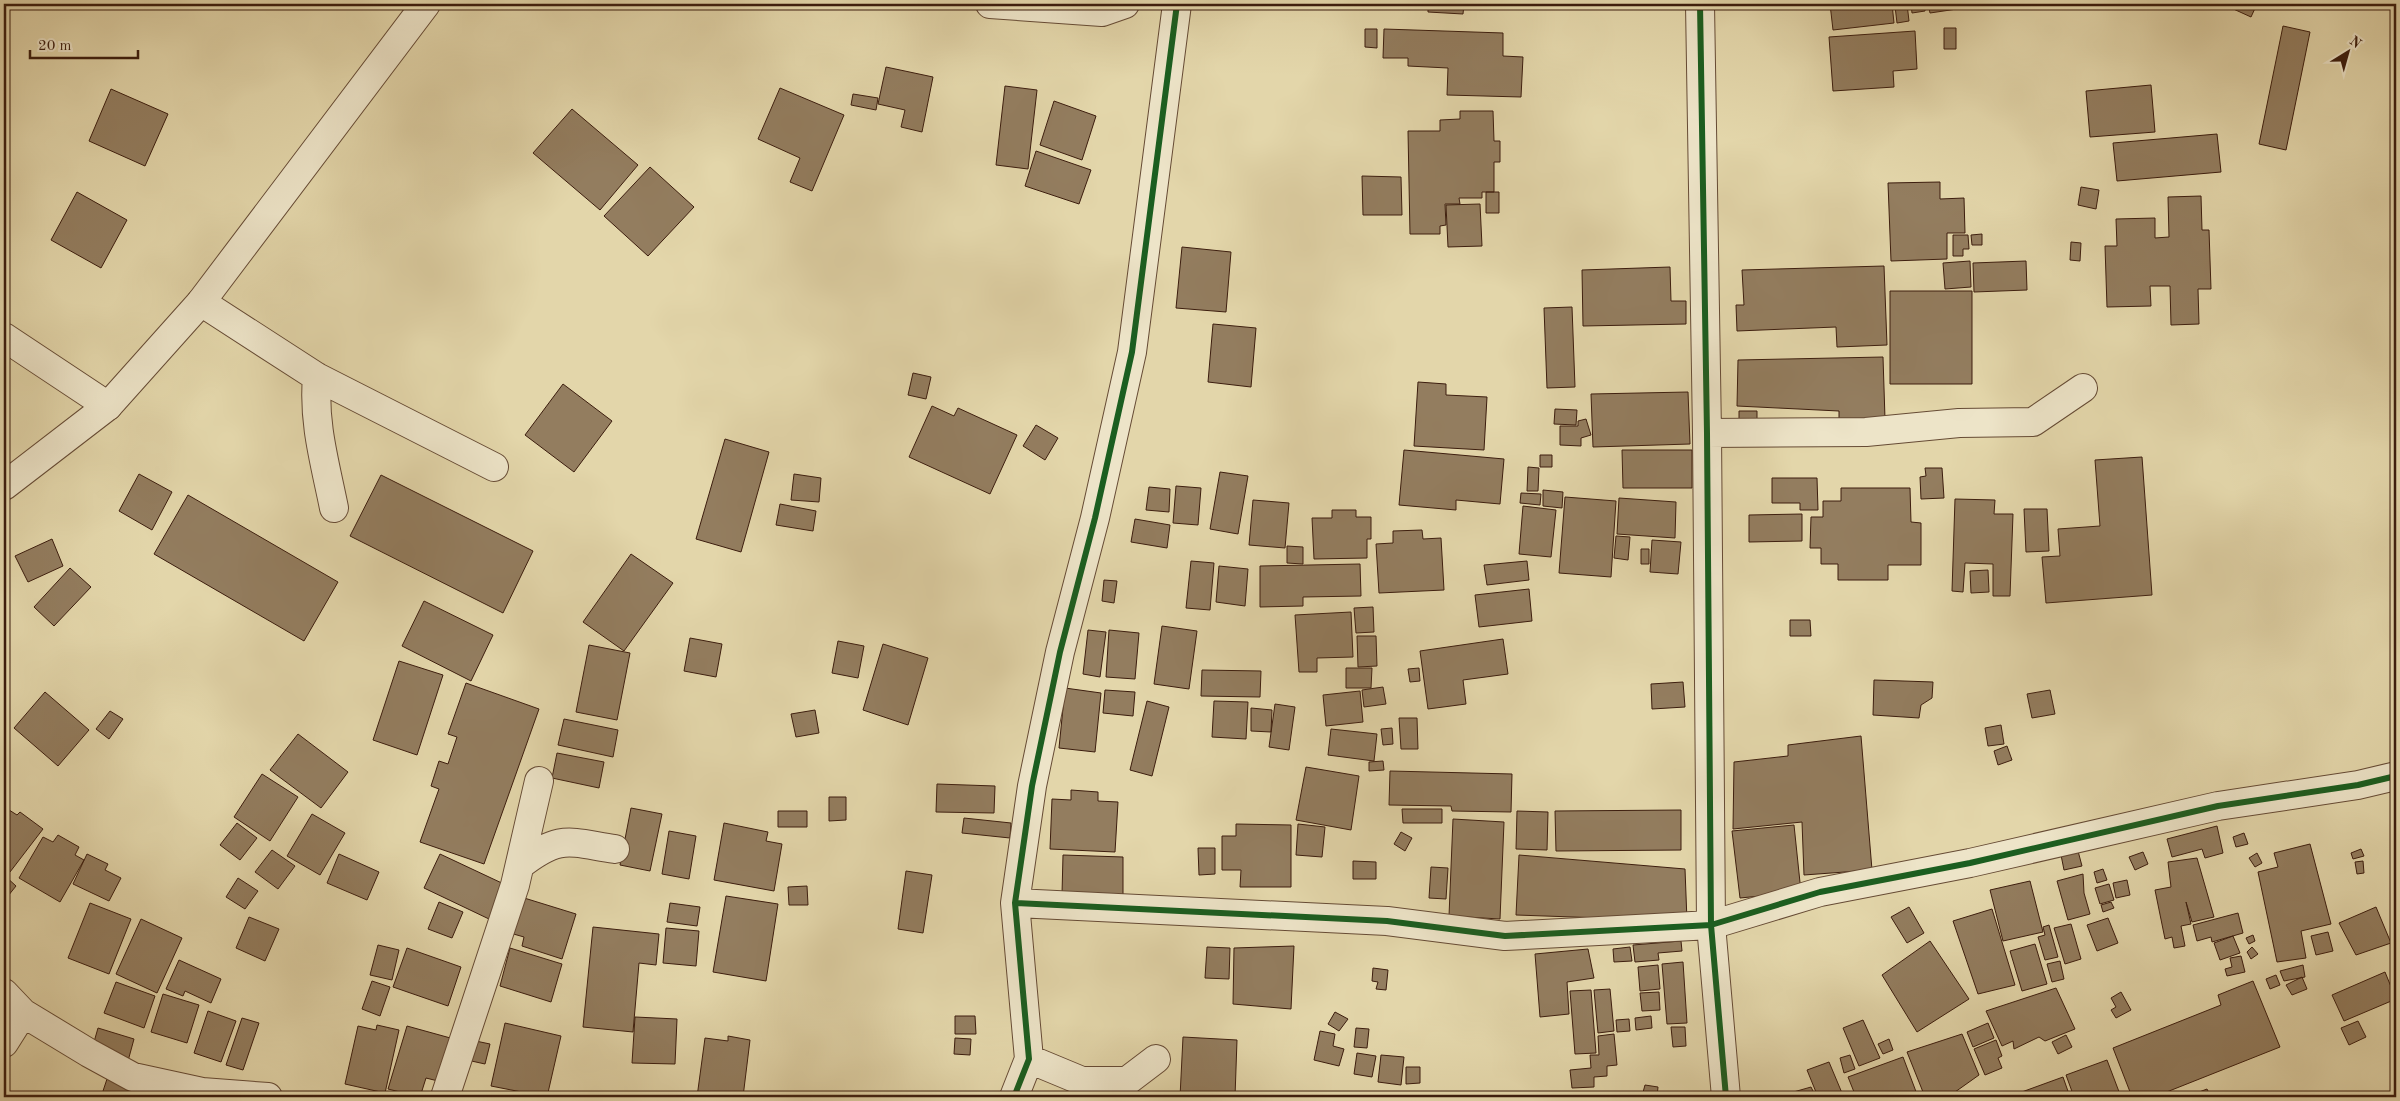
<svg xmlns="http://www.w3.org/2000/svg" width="2400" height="1101" font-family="'Old Standard TT',serif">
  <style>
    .building { fill: #937d5f; stroke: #3c1d0e }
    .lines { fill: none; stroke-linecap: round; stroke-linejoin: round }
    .minor-casing { stroke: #664b35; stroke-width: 30 }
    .tertiary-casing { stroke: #664b35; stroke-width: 30 }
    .minor { stroke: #ede4c8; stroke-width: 28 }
    .tertiary { stroke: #ede4c8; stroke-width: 28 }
    .cycleway-casing { stroke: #ede4c8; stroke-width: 9 }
    .cycleway { stroke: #1b5e20; stroke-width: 6 }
  </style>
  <rect width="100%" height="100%" fill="#e3d6aa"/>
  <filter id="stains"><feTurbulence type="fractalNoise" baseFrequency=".004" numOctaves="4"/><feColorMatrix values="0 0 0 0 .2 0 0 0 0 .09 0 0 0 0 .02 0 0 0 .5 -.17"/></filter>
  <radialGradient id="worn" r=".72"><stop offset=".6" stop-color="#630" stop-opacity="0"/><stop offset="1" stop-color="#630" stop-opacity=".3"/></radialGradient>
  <!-- building -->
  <path class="building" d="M1428,4H1464L1463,14L1428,12Z
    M1830,4H1892L1894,23L1833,30Z
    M1907,4L1909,21L1897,23L1895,6Z
    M1911,4H1925V11L1912,13Z
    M1928,4H1957V9L1930,13Z
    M2231,4H2257L2251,17L2229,7Z
    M2283,26L2310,32L2286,150L2259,144Z
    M1944,28H1956V49H1944Z
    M1365,29H1377V48L1365,47Z
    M1384,29L1503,33V56L1523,57L1521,97L1447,95L1448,68L1408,66V58H1383Z
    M1915,31L1917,69L1893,71L1894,87L1833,91L1829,37Z
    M886,67L933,77L922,132L901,127L905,110L878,104Z
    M2151,85L2155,132L2090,137L2086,91Z
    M1005,86L1037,90L1028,169L996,165Z
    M780,88L844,115L812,191L790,182L800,158L758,139Z
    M111,89L168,114L145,166L89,141Z
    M853,94L878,98L876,110L851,105Z
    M1054,101L1096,116L1082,160L1040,145Z
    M572,109L638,165L600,210L533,153Z
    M1460,111H1493L1494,141H1500V162H1494V192H1482V198H1459L1460,204H1445L1446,225L1440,226V234H1410L1408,131H1440V120L1460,119Z
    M2217,134L2221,172L2117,181L2113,143Z
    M1036,151L1091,170L1079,204L1025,186Z
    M650,167L694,207L648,256L604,216Z
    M1362,176L1401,177L1402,215H1363Z
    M1940,182V199L1964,198L1965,233H1947V259L1891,261L1888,183Z
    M2081,187L2099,190L2096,209L2078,205Z
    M77,192L127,220L101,268L51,240Z
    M1486,192H1499V213H1486Z
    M2201,196L2202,230H2209L2211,289H2198L2199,324L2171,325L2170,286H2150L2151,306L2107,307L2105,246H2117L2116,219L2155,218V238L2169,237L2168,197Z
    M1480,204L1482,246L1448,247L1446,205Z
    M1982,234V245H1972L1971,235Z
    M1953,235H1968L1969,249H1963V256H1953Z
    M2071,242L2081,243L2080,261L2070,260Z
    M1182,247L1231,252L1226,312L1176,308Z
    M1970,261L1971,287L1945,289L1943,263Z
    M2026,261L2027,290L1974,292L1973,263Z
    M1884,266L1887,345L1837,347L1836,327L1737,331L1736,305H1744L1742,270Z
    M1670,267L1671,301H1686V324L1583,326L1582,270Z
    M1890,291H1972V384H1890Z
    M1572,307L1575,387L1547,388L1544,308Z
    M1213,324L1256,328L1251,387L1208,382Z
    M1883,357L1885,419L1839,420V411L1737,406L1738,360Z
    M913,373L931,377L926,399L908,395Z
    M1418,382L1446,384V395L1487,397L1484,450L1414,446Z
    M563,384L612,421L574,472L525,435Z
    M1688,392L1690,444L1593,447L1591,394Z
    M932,406L954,416L958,408L1017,435L990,494L909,457Z
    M1555,409L1577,410L1576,425L1554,424Z
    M1739,411H1757V424H1739Z
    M1586,419L1591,435L1581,438V446L1560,445V426H1578V421Z
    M1036,425L1058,438L1045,460L1023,446Z
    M725,439L769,452L741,552L696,539Z
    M1404,450L1504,459L1500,504L1456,500V510L1399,505Z
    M1622,450H1692V488H1623Z
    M1540,455H1552V467H1540Z
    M2142,457L2152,595L2046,603L2042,557L2060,556L2058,529L2100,526L2095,460Z
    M1528,467L1539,468L1538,491H1527Z
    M1925,468H1942L1944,498L1921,499L1920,477L1926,476Z
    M1220,472L1248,476L1238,534L1210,529Z
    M139,474L172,492L152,530L119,511Z
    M794,474L821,478L819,502L791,500Z
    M381,475L533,551L503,613L350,536Z
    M1772,478H1817L1818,510H1800V503H1772Z
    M1176,486L1201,488L1198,525L1173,523Z
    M1149,487L1170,489L1169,512L1146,510Z
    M1841,488H1910L1911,522L1921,523V565H1888V580H1838V564H1821V548H1810L1811,517H1823V501H1841Z
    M1543,490L1563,492L1562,508L1543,506Z
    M1521,493L1541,494L1540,505L1520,503Z
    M188,495L338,582L304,641L154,554Z
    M1565,497L1616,501L1611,577L1559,573Z
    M1619,498L1676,502L1675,538L1617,534Z
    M1955,499L1995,500L1994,514H2013L2010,596H1993V564L1965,563L1963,592L1952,591Z
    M1253,500L1289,503L1285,548L1249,545Z
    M780,504L816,511L813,531L776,525Z
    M1523,506L1556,510L1551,557L1519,554Z
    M2024,509H2047L2049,551L2026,552Z
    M1332,510H1356V517H1371V539H1367V558L1314,559L1312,518H1332Z
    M1802,514V541L1749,542V515Z
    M1135,519L1170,525L1167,548L1131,542Z
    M1422,530L1423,539L1441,538L1444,590L1379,593L1376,544L1393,543V531Z
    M1616,536L1630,537L1628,560L1614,558Z
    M52,539L63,566L28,582L15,556Z
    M1652,540L1681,542L1678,574L1650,572Z
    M1287,546L1303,547V564L1287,563Z
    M1641,549H1649V564H1641Z
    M631,554L673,583L624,651L583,622Z
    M1191,561L1214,563L1210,610L1186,608Z
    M1527,561L1529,580L1487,585L1484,565Z
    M1360,564L1361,596L1303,597V606L1260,607V566Z
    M1219,566L1248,569L1245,606L1216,602Z
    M70,568L91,587L54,626L34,607Z
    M1988,570L1989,592L1971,593L1970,571Z
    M1104,580L1117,581L1114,603L1102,601Z
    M1529,589L1532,621L1479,627L1475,595Z
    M424,601L493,635L471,681L402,646Z
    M1373,607L1374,632L1356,633L1354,608Z
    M1351,612L1353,657L1317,658V672H1299L1295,615Z
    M1790,620H1810L1811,636H1790Z
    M1162,626L1197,631L1189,689L1154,684Z
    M1088,630L1106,632L1100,677L1083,674Z
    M1109,630L1139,633L1135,679L1106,677Z
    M1357,636H1376L1377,666L1358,667Z
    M690,638L722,644L716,677L684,671Z
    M1503,639L1508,674L1463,680L1466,704L1428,709L1420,651Z
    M838,641L864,646L858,678L832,673Z
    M883,644L928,658L908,725L863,710Z
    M589,645L630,653L617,720L576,712Z
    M399,661L443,675L417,755L373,740Z
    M1346,668H1372L1371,688H1346Z
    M1419,668L1420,681L1410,682L1408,669Z
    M1202,670L1261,671L1260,697L1201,696Z
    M1874,680L1933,682L1932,698L1921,705L1919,718L1873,715Z
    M1683,682L1685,707L1652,709L1651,684Z
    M466,683L539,709L484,864L420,842L439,789L431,786L439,761L448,764L457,737L448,734Z
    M1383,687L1386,704L1364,707L1362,690Z
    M1065,688L1101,693L1095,752L1059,748Z
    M1105,690L1135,692L1133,716L1103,713Z
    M2050,690L2055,714L2032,718L2027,694Z
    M1360,691L1363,722L1326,726L1323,695Z
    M45,692L89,730L58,766L14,728Z
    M1147,701L1169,707L1152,776L1130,770Z
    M1214,701L1248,702L1246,739L1212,737Z
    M1275,704L1295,707L1289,750L1269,747Z
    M1251,708L1272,710L1271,732L1251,731Z
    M815,710L819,733L796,737L791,714Z
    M110,711L123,719L109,739L96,729Z
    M1399,718H1417L1418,749H1401Z
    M564,719L618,730L613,757L558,745Z
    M2001,725L2004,744L1988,746L1985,728Z
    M1392,728L1393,744L1383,745L1381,729Z
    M1331,729L1377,734L1374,761L1328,755Z
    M298,734L348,772L321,808L270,770Z
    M1861,736L1872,870L1804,875L1802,822L1733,829L1734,762L1788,756V745Z
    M2007,746L2012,760L1998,765L1994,751Z
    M557,753L604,762L599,788L552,778Z
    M1383,761L1384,770L1369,771V762Z
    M1306,767L1359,776L1351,830L1296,820Z
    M1390,771L1512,774L1511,812L1452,811L1451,806L1389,805Z
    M262,774L298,797L270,841L234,817Z
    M937,784L995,786L994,813L936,812Z
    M1071,790L1098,792V801L1118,802L1115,852L1050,849L1052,799L1071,800Z
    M829,797H846V820L829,821Z
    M6,808L17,815L20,812L43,829L10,872L4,867V810Z
    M631,808L662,814L650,871L620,865Z
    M1402,809H1442V823H1403Z
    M1681,810V850L1556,851L1555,811Z
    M778,811H807V827H778Z
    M1517,811L1548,812L1547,850L1516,849Z
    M312,814L345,833L320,875L287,856Z
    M964,818L1011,823L1010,838L962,833Z
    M1453,819L1504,822L1500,919L1449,916Z
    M237,823L257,838L240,860L220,845Z
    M724,823L768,832L766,841L782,844L774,891L714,880Z
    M1236,824L1291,825V887H1240L1241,870H1222V836H1236Z
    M1298,824L1325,827L1322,857L1296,855Z
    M1794,825L1801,892L1740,898L1732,831Z
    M2217,826L2223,853L2205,858L2202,849L2172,857L2167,839Z
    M669,831L696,836L689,879L662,874Z
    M1401,832L1412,838L1405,851L1394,844Z
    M2244,833L2248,844L2236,847L2233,837Z
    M58,835L79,847L75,855L84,860L60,902L19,878L43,837L53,842Z
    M2310,844L2331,924L2301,931L2306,958L2277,962L2258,872L2278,867L2274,853Z
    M1198,848H1215V874L1199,875Z
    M2361,849L2364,856L2353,859L2351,853Z
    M272,850L295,866L278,889L255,872Z
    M2078,851L2082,866L2064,870L2061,855Z
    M2143,852L2148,864L2135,870L2129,857Z
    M2257,853L2262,863L2255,867L2249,858Z
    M87,854L108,864L105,870L121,878L109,901L73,884Z
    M339,854L379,872L367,900L327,883Z
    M440,854L506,885L489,919L424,888Z
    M1063,855L1123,857V901L1062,894Z
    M1519,855L1685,869L1687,921L1516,915Z
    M2197,858L2214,917L2192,922L2186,902L2191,924L2181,926L2185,946L2174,948L2172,937L2165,939L2155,890L2171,887L2168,862Z
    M1353,861L1376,862V879H1353Z
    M2363,861L2364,873L2357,874L2355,862Z
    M1431,867L1448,868L1446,899L1429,898Z
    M2103,869L2107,880L2097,883L2094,872Z
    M906,871L932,875L923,933L898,929Z
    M2083,874L2084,893L2090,914L2068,920L2057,881Z
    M4,875L16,886L4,901Z
    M238,878L258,891L245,909L226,897Z
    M2127,880L2130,895L2116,898L2113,883Z
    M2030,881L2043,932L2003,941L1990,890Z
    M2109,884L2114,900L2100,904L2095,888Z
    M807,886L808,905H789L788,887Z
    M726,896L778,904L766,981L713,972Z
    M521,897L576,914L562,959L522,946L524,937L510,933Z
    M439,902L463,912L452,938L428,929Z
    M2111,902L2114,908L2103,912L2101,905Z
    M90,903L131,919L109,974L68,958Z
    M670,903L700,907L697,926L667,922Z
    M1909,907L1924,933L1907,943L1891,917Z
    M2376,907L2391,943L2356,955L2339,923Z
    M1992,909L2015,985L1978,994L1953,921Z
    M2238,913L2243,933L2212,942L2211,937L2197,941L2193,925Z
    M249,917L279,929L265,961L236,948Z
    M2108,918L2118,943L2097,951L2087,925Z
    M141,919L182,938L157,993L116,974Z
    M2071,924L2081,959L2065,964L2054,928Z
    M2049,925L2058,957L2045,960L2038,937L2045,935L2043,927Z
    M593,927L659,934L656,965L639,963L633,1032L583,1027Z
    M666,928L699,931L696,966L663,963Z
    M2328,932L2333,951L2316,955L2311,936Z
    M2253,935L2255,941L2249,944L2246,938Z
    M2233,936L2240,953L2220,960L2214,943Z
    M1681,941L1682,951L1658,953L1659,960L1635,962L1633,945Z
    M1930,941L1969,999L1917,1032L1882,975Z
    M2035,944L2047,984L2022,991L2010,951Z
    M378,945L399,950L392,980L370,975Z
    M1294,946L1291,1009L1233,1004L1234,948Z
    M1207,947L1230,948L1229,979L1205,978Z
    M1630,947L1632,961L1614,962L1613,949Z
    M2252,947L2258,954L2251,959L2247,952Z
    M407,948L461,967L448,1006L393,987Z
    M510,948L562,964L551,1002L500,986Z
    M1588,949L1594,978L1567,982L1569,1014L1540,1017L1535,954Z
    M2241,956L2245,972L2227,976L2225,969L2232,967L2230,958Z
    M179,960L221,979L211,1003L185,991L183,996L166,989Z
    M2060,961L2064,979L2052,982L2047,964Z
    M1683,962L1687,1023L1667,1024L1662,964Z
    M1658,965L1660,989L1640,991L1638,967Z
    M2303,965L2305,977L2284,981L2280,971Z
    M1373,968L1388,970L1386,990L1376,989L1378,982L1372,981Z
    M2385,972L2396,999L2344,1021L2332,995Z
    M2276,975L2280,985L2270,989L2266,979Z
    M2302,977L2307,989L2292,995L2286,985Z
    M372,981L390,987L380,1016L362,1009Z
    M2253,981L2280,1047L2154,1097H2132L2113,1048L2221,1005L2218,995Z
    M116,982L155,996L144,1028L104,1013Z
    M2056,988L2075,1029L2045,1041L2039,1037L2014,1049L2013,1041L2002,1046L1986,1011Z
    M1610,989L1614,1031L1598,1033L1594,990Z
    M1591,990L1596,1053L1575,1054L1570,991Z
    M1659,992L1660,1010L1642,1011L1640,993Z
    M2121,992L2131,1010L2116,1018L2111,1010L2116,1007L2111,998Z
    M163,994L199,1005L187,1043L151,1032Z
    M208,1011L236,1021L221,1062L194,1053Z
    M1335,1012L1348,1019L1339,1031L1328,1024Z
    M955,1016H975L976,1034H955Z
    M1651,1016L1652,1028L1636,1030L1635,1018Z
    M635,1017L677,1019L675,1064L632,1063Z
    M242,1018L259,1023L243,1070L226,1065Z
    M1629,1019L1630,1031L1617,1032L1616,1020Z
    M1863,1020L1880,1058L1859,1066L1843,1028Z
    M2358,1021L2366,1037L2349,1045L2341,1028Z
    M505,1023L561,1036L547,1097L491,1086Z
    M1988,1023L1994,1038L1973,1047L1967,1032Z
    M377,1025L399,1030L385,1093L345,1084L358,1026L376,1030Z
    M407,1026L454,1039L442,1082L426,1078L420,1097L388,1089Z
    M1671,1027H1685L1686,1046L1673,1047Z
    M98,1028L134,1039L128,1061L92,1049Z
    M1356,1028L1369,1029L1367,1048L1354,1047Z
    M1320,1031L1335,1034L1333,1046L1344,1049L1339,1066L1314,1060Z
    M1614,1034L1617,1065L1607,1066V1076L1594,1077V1087L1572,1088L1570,1070L1591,1068L1590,1055H1599L1598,1036Z
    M1962,1034L1979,1075L1948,1097H1925L1907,1052Z
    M2066,1035L2072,1047L2058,1054L2052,1042Z
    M728,1036L750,1040L743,1097H697L705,1038L728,1041Z
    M1183,1037L1237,1040L1235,1097H1180Z
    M955,1038L971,1039L970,1055L954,1054Z
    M1889,1039L1893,1050L1883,1054L1878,1044Z
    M471,1040L490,1044L485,1064L467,1060Z
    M1996,1040L2002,1056L1998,1058L2002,1068L1985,1075L1974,1049Z
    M1357,1053L1376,1056L1372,1077L1354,1074Z
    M1381,1055L1404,1057L1401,1085L1378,1082Z
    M1850,1055L1855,1069L1844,1073L1840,1058Z
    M1903,1057L1918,1097H1856L1848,1077Z
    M2107,1060L2121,1097H2074L2066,1075Z
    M1829,1062L1842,1093L1830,1097H1818L1807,1070Z
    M1406,1067H1420V1083L1406,1084Z
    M108,1076L162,1094L161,1097H101Z
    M2063,1077L2070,1097H2020L2019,1093Z
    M1645,1085L1658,1087L1657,1097L1642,1096Z
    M1811,1087L1816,1097H1776Z
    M2207,1089L2211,1097H2186Z
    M4,1090L16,1097H4Z
    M1605,1092L1606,1097H1579V1095Z"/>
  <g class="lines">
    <!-- minor casing -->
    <g class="minor-casing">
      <path id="minor" d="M1700,4L1707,433L1711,925L1726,1097
        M201,302L317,377L494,467
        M4,337L108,406
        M317,377C313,423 325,463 334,508
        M1707,433L1866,432L1959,423L2033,422L2083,388
        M520,865C560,834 568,842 615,849
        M1015,903L1387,921L1505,936L1711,925L1820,892L1970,863L2218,806L2358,785L2396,776
        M4,993L23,1013L89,1053L133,1077L202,1092L268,1097
        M4,1043L23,1013
        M1029,1059L1082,1081H1127L1156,1059
        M445,1097L515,885L539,781
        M1014,1097L1029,1059L1015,903L1032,786L1060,652L1095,518L1132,352L1177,4"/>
    </g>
    <!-- tertiary casing -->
    <g class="tertiary-casing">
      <path id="tertiary" d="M990,4L1102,12L1125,4
        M4,486L108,406L201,302L426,4"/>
    </g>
    <!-- minor -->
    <use href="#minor" class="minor"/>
    <!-- tertiary -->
    <use href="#tertiary" class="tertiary"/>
    <!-- cycleway casing -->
    <g class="cycleway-casing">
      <path id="cycleway" d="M1700,4L1707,433L1711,925L1726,1097
        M1015,903L1387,921L1505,936L1711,925L1820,892L1970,863L2218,806L2358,785L2396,776
        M1014,1097L1029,1059L1015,903L1032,786L1060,652L1095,518L1132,352L1177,4"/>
    </g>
    <!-- cycleway -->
    <use href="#cycleway" class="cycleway"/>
  </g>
  <!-- margin -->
  <rect width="2400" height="1101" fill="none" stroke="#e3d6aa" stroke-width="20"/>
  <rect x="5" y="5" width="2390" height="1091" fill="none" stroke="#3c1d0e" stroke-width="2.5"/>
  <rect x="10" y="10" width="2380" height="1081" fill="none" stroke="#3c1d0e"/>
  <!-- north arrow -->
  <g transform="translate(2348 52) rotate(37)" stroke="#ede4c8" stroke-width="4" paint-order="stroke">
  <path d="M0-4L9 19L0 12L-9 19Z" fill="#3c1d0e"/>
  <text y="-8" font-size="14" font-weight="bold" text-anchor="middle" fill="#3c1d0e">N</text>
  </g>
  <!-- scale -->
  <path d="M30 50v8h108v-8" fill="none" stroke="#3c1d0e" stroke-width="2.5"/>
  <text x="38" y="50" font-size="15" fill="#3c1d0e" stroke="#ede4c8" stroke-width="4" paint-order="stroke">20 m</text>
  <rect width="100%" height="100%" filter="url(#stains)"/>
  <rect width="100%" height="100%" fill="url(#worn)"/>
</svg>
